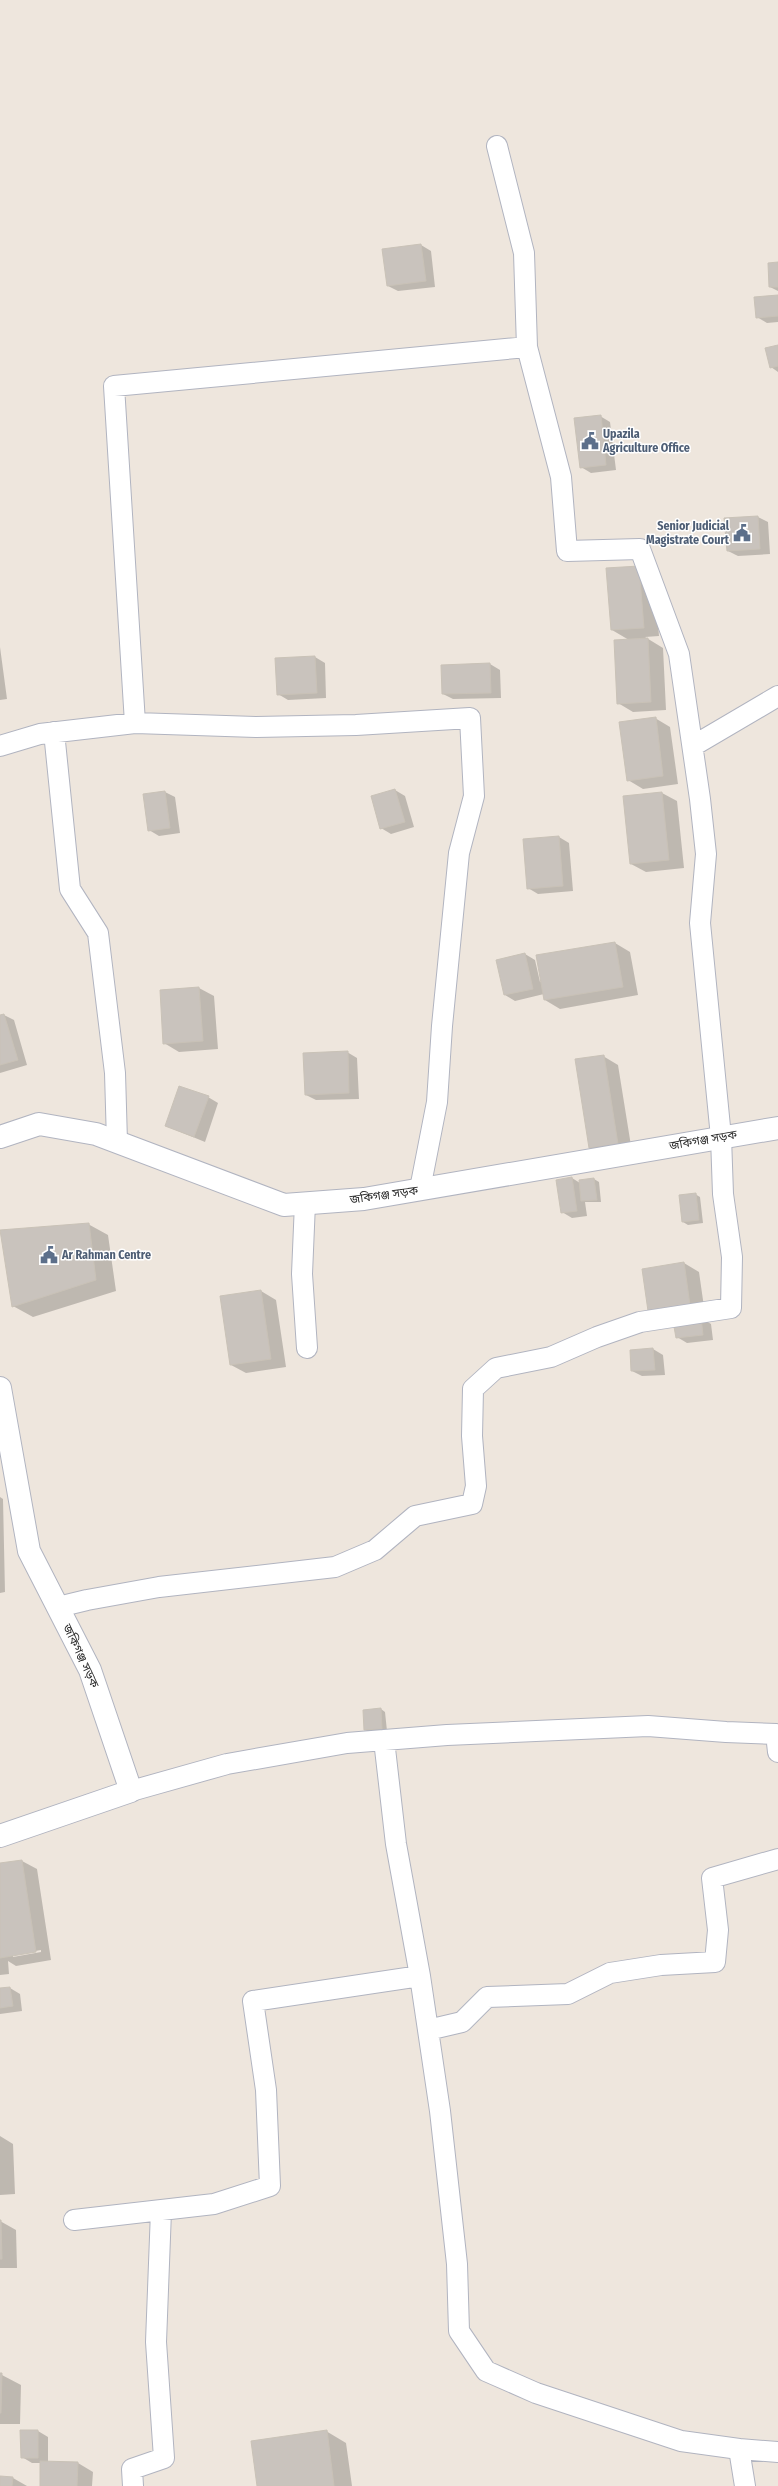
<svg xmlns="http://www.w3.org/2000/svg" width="778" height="2486" font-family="'Fira Sans Condensed','Noto Sans Bengali',sans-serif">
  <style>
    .shadow { fill: #0003; fill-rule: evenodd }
    .building { fill: #c9c3bd; stroke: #c9c2b7 }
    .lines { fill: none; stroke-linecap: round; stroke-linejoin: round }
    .street-casing { stroke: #b1b4c0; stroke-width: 22 }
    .secondary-casing { stroke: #b1b4c0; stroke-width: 24 }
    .street { stroke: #fff; stroke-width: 20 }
    .secondary { stroke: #fff; stroke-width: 22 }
    .labels { text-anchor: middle; stroke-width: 3; stroke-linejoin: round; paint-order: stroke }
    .service-label { font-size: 12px; font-weight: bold; fill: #4e5e75; stroke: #fff; text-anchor: start }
    .street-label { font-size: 12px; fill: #2b2b2b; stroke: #fff }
  </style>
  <rect width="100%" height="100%" fill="#eee6dd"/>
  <!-- shadow -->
  <path class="shadow" d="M421,245L431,251L435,287L398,291L388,286Z
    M778,263V291L770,287Z
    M778,296V322L767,323L757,317Z
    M778,346V372L771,367Z
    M600,416L610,422L616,470L591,473L581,467Z
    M758,517L768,522L770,554L738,556L728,551Z
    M608,569L654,575L659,636L645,637L663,648L666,710L633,712L618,703L629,640L612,630Z
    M0,647L7,699L0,700Z
    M315,657L325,663L326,698L288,700L278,694Z
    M490,664L500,670L501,698L453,699L443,694Z
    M655,718L670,727L678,784L643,789L628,780Z
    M395,790L405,796L414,827L391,834L381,828Z
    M165,792L175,797L180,833L159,836L149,830Z
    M662,793L677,801L684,868L646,872L631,864Z
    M559,837L569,843L573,891L538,894L528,888Z
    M615,943L630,952L638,995L560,1009L545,1000L544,994L515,1001L505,995L497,961L525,954L535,960L540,982Z
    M199,988L214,996L218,1049L179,1052L164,1043L161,990Z
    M4,1015L14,1020L27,1065L0,1073V1016Z
    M347,1052L357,1058L359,1099L316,1100L306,1095Z
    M603,1056L618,1065L632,1152L605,1156L590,1148Z
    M208,1097L218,1103L205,1142L166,1126Z
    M572,1178L580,1183V1181L594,1179L599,1182L601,1202H585L587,1216L572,1218L562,1212Z
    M695,1194L700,1197L703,1223L688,1225L683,1222Z
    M88,1224L108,1235L116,1291L33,1317L13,1306Z
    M684,1263L699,1272L706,1321L711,1324L713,1340L687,1343L677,1337Z
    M261,1291L276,1300L286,1367L246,1373L231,1365Z
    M653,1349L663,1355L665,1375L642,1376L632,1371L631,1351Z
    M0,1497L3,1499L5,1592L0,1593Z
    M381,1709L385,1712L387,1731L370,1732L365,1730Z
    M22,1861L37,1869L51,1960L16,1966L8,1961L9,1974L0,1975V1864ZM41,1950V1952L13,1957V1955Z
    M10,1988L20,1994L22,2011L0,2014V1989Z
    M0,2136L13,2144L15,2194L0,2195Z
    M0,2221L16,2230L17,2268H0Z
    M0,2374L21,2385L20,2424H0Z
    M38,2431L48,2437V2462L78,2463L93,2472L92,2486H41V2463H32L22,2457Z
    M326,2431L346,2443L352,2486H258Z
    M0,2477L13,2478L27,2486H0Z"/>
  <!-- building -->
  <path class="building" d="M421,244L426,281L387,286L382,249Z
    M778,262V287H769L768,263Z
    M778,295V316L756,318L754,297Z
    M778,345V366L770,368L765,348Z
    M601,415L606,465L580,468L574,418Z
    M758,516L760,549L727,551L724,518Z
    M639,566L644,628L611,630L606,568Z
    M648,638L651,702L617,704L614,640Z
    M315,656L317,693L277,695L275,658Z
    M490,663L491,693L442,694L441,665Z
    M656,717L663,776L627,781L619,722Z
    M395,789L405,822L380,829L371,796Z
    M165,791L170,828L148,831L143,794Z
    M662,792L669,860L630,864L623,796Z
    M559,836L563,886L527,889L523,839Z
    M615,942L623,987L544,1000L536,955Z
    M525,953L533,989L504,995L496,960Z
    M199,987L203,1041L163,1044L160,990Z
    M4,1014L18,1060L0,1065V1015Z
    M348,1051L349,1093L305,1095L303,1053Z
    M604,1055L618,1144L589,1148L575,1059Z
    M179,1086L209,1096L194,1137L165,1126Z
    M572,1177L577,1211L561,1213L556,1180Z
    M594,1178L597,1200L581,1201L579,1180Z
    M696,1193L699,1220L682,1222L679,1195Z
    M89,1223L96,1280L12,1307L0,1230Z
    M684,1262L691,1312L649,1318L642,1269Z
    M261,1290L271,1359L230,1365L220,1296Z
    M701,1317L703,1335L676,1338L673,1321Z
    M653,1348L655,1370L631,1371L630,1350Z
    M381,1708L382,1729L364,1730L363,1710Z
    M22,1860L36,1952L0,1958V1863Z
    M10,1987L13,2006L0,2008V1988Z
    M0,2220H1L2,2259H0Z
    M0,2373H2L1,2413H0Z
    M20,2430H38V2458H21Z
    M327,2430L334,2486H257L251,2441Z
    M40,2461L78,2462L77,2486H40Z
    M0,2476L13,2477L12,2486H0Z"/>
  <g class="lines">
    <!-- street casing -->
    <g class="street-casing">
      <path id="street" d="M135,723L114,386L527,347L524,253L497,146
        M54,732L70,889L98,933L115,1073L117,1142
        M0,746L40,734L135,723L256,727L356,725L470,718L474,796L459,853L442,1026L437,1102L420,1189
        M693,746L778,696
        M305,1203L302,1274L307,1348
        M58,1607L87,1600L159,1587L335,1567L375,1550L415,1516L472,1504L476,1486L472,1436L473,1389L496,1368L551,1357L597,1337L640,1322L731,1308L732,1257L723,1194L721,1137L700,923L706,854L700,799L679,654L640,549L567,551L561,477L527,347
        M384,1740L396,1844L420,1976L440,2111L457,2264L459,2331L486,2371L536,2393L681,2441L739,2449
        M131,1791L227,1764L347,1743L447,1735L648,1726L726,1732L776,1734L778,1752
        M428,2030L462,2022L487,1997L568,1994L610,1973L661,1965L715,1962L718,1930L712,1878L778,1859
        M74,2220L214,2204L270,2186L266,2090L253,2001L420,1976
        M133,2486L132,2469L164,2458L156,2342L161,2211
        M745,2486L739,2449L778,2452"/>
    </g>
    <!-- secondary casing -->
    <g class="secondary-casing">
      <path id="secondary" d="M0,1137L39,1124L96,1134L284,1205L364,1199L778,1128
        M0,1388L29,1551L90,1670L131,1791L0,1836"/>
    </g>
    <!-- street -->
    <use href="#street" class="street"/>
    <!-- secondary -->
    <use href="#secondary" class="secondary"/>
  </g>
  <!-- icons -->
  <defs>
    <g id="civic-bare" transform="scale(1.38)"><path d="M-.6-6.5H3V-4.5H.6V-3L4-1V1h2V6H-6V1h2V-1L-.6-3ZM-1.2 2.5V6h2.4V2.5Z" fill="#5c6f8a" stroke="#fff" stroke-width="2.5" paint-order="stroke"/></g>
  </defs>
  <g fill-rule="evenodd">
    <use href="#civic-bare" x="590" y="441"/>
    <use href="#civic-bare" x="742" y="533"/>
    <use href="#civic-bare" x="49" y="1255"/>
  </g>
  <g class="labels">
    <!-- service labels -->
    <g class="service-label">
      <text x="603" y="438">Upazila<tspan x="603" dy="14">Agriculture Office</tspan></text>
      <text x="729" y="530" text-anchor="end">Senior Judicial<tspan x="729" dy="14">Magistrate Court</tspan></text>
      <text x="62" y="1259">Ar Rahman Centre</text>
    </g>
    <!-- street labels -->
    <g class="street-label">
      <text transform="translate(703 1140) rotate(-10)" y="4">জকিগঞ্জ সড়ক</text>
      <text transform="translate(384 1195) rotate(-8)" y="4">জকিগঞ্জ সড়ক</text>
      <text transform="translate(81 1656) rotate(65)" y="4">জকিগঞ্জ সড়ক</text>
    </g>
  </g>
</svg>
